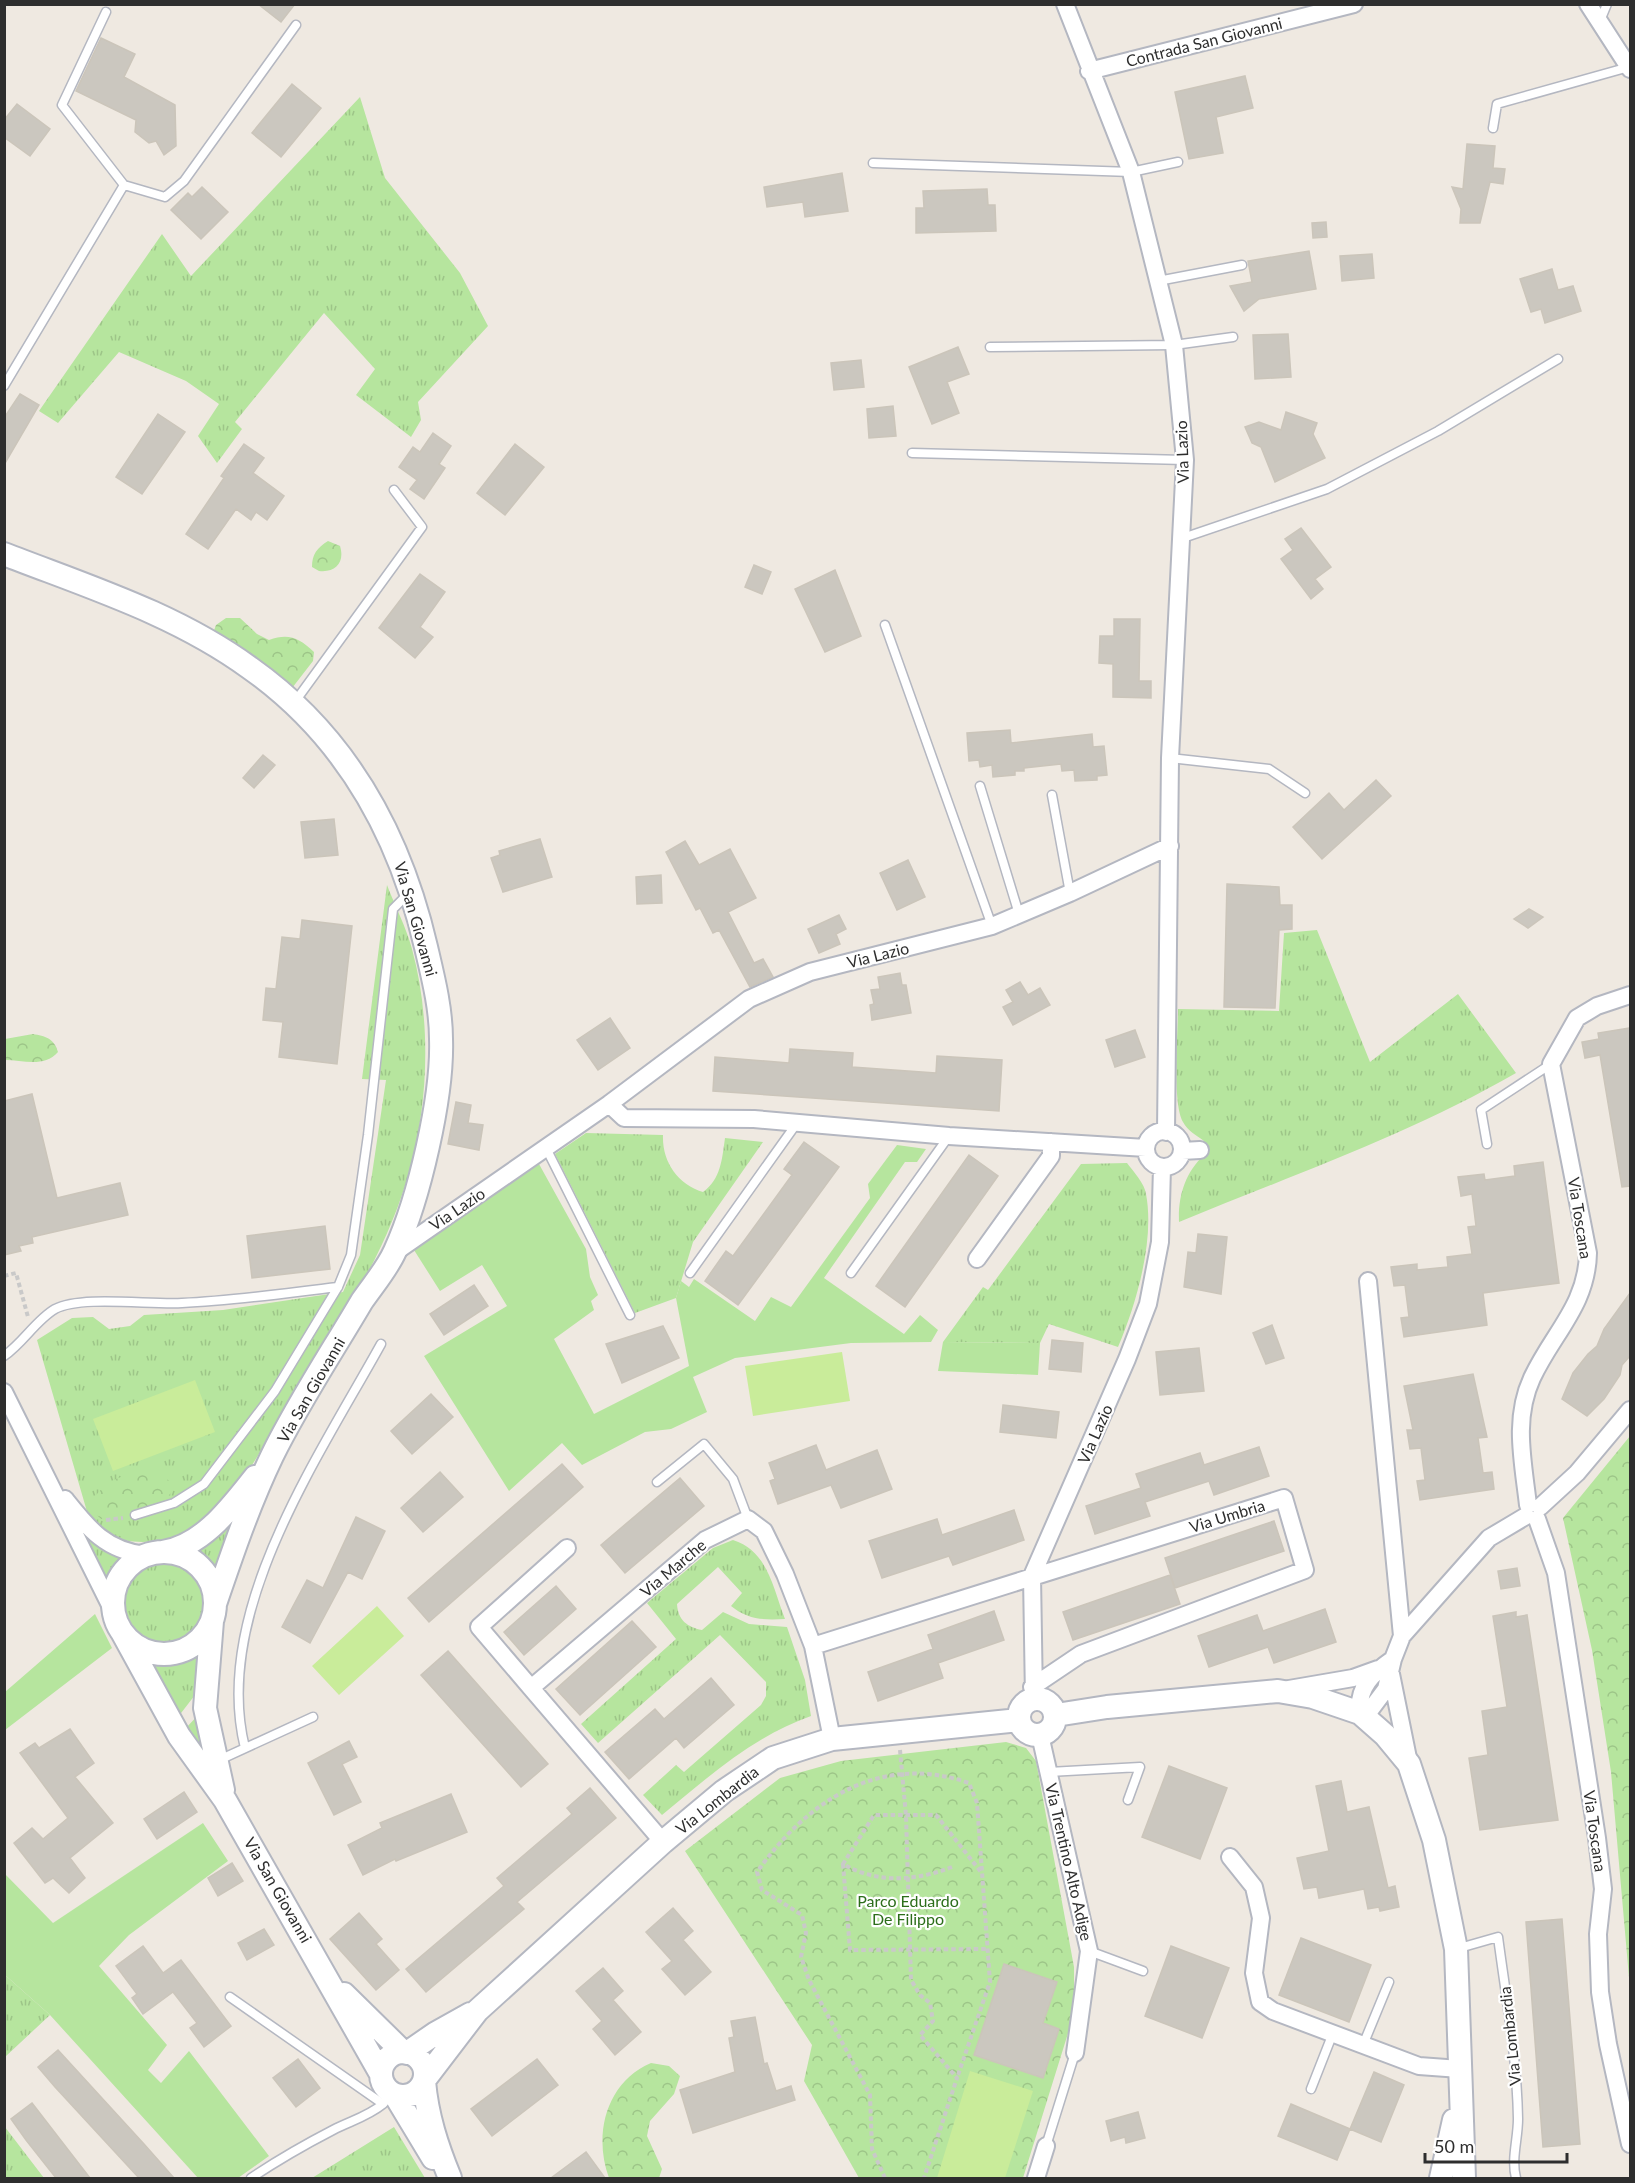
<svg xmlns="http://www.w3.org/2000/svg" width="1635" height="2183" font-family="Lato,sans-serif">
  <style>
    .grass { fill: url(#grass-tufts) }
    .forest { fill: url(#forest-crowns) }
    .garden { fill: #b6e59e }
    .pitch { fill: #c9ec9a }
    .building { fill: #cbc7bf; stroke: #cbc5ba; stroke-width: 1.5 }
    .lines { fill: none; stroke-linecap: round; stroke-linejoin: round }
    .lane-casing { stroke: #b4b7c1; stroke-width: 11 }
    .street-casing { stroke: #b4b7c1; stroke-width: 20 }
    .secondary-casing { stroke: #b4b7c1; stroke-width: 26 }
    .path { stroke: #c9c9c9; stroke-width: 4; stroke-dasharray: 4.5 3; stroke-linecap: butt }
    .lane { stroke: #fff; stroke-width: 8 }
    .street { stroke: #fff; stroke-width: 16 }
    .secondary { stroke: #fff; stroke-width: 22 }
    .labels { text-anchor: middle; stroke-width: 4.5; stroke-linejoin: round; paint-order: stroke }
    .street-label { font-size: 16px; fill: #2e2e2e; stroke: #fff }
    .park-label { font-size: 16px; fill: #2c6e1b; stroke: #fff }
  </style>
  <defs>
    <pattern id="grass-tufts" width="24" height="20" patternUnits="userSpaceOnUse" patternTransform="scale(1.5)"><rect width="24" height="20" fill="#b6e59e"/><path d="M3 7l-1-3M5 7V3M7 7l1-3M15 17l-1-3M17 17v-4M19 17l1-3" fill="none" stroke="#9dc588"/></pattern>
    <pattern id="forest-crowns" width="20" height="18" patternUnits="userSpaceOnUse" patternTransform="scale(1.5)"><rect width="20" height="18" fill="#b6e59e"/><path d="M2 6a3 3 0 1 1 6 0M12 15a3 3 0 1 1 6 0" fill="none" stroke="#9dc588"/></pattern>
  </defs>
  <rect width="100%" height="100%" fill="#efe9e1"/>
  <!-- grass -->
  <path class="grass" d="M360,97L385,178L460,273L488,326L418,402L421,420L411,437L356,395L375,369L324,313L235,422L242,429L217,463L198,436L219,404L186,381L119,352L58,423L39,411L162,234L191,276Z
    M387,885C395,906 406,927 412,949C431,1018 429,1100 410,1169C386,1257 333,1334 285,1410C259,1452 234,1506 190,1530C165,1543 133,1547 107,1534C100,1530 93,1520 88,1515L37,1340L72,1318L93,1317L109,1329L130,1326L144,1315L223,1310L343,1292L360,1255L386,1080L362,1079Z
    M1317,930L1370,1062L1458,994L1516,1073C1410,1134 1293,1175 1179,1222C1178,1196 1185,1173 1204,1155V1141C1196,1135 1188,1131 1183,1122C1172,1103 1178,1034 1178,1009L1279,1011L1284,933Z
    M586,1133L663,1135C662,1161 677,1184 703,1192C721,1179 722,1159 725,1138L763,1142L693,1242L676,1298L635,1313L555,1154Z
    M1127,1163C1133,1171 1145,1184 1146,1194C1155,1240 1136,1305 1118,1347L1049,1324L1040,1343L943,1342L983,1287L988,1290L1081,1164Z
    M230,1527L216,1574L204,1560L191,1553L215,1540Z
    M83,1533L122,1559L107,1581Z
    M733,1540C768,1551 773,1588 785,1619C764,1620 748,1620 731,1606L742,1593L718,1567L677,1604C678,1620 687,1627 702,1630L723,1612L749,1624L787,1627L805,1680L811,1716C754,1736 708,1777 662,1815L643,1795L676,1765L684,1772L761,1705L766,1696V1682L720,1635L598,1743L581,1724L676,1639L647,1603L713,1548Z
    M125 1602a40 40 0 1 1 80 0a40 40 0 1 1-80 0Z
    M197,1649L195,1695L178,1717L142,1656C163,1663 177,1660 197,1649Z
    M201,1712L212,1775L185,1729Z
    M5,1975L50,2015L5,2057Z
    M5,2127L44,2178H5Z
    M394,2127L425,2178H312Z"/>
  <!-- forest -->
  <path class="forest" d="M328,541L340,546C345,562 336,573 319,571L312,567C312,554 317,548 328,541Z
    M226,618H240L257,634L269,640C289,633 299,638 314,652L313,661L289,692L212,636L216,625Z
    M33,1034C45,1036 54,1038 58,1052C44,1068 23,1060 5,1060V1039Z
    M1630,1436V1989L1611,1772L1592,1650L1563,1518Z
    M153,1472L170,1481L174,1487C165,1511 123,1515 101,1519L95,1513L94,1498C109,1477 128,1473 153,1472Z
    M1006,1742L1026,1748L1036,1761L1074,1967V2014L1023,2178H859L804,2081L812,2045L685,1851L780,1778L841,1761Z
    M651,2063L669,2066L680,2076L674,2094L650,2121L647,2136L662,2169L659,2178H609C593,2135 606,2082 651,2063Z"/>
  <!-- garden -->
  <path class="garden" d="M897,1145L926,1149L917,1162H905L824,1278L904,1334L920,1315L938,1330L931,1342L851,1343L735,1358L693,1377L707,1412L671,1429L645,1432L582,1465L562,1443L509,1491L424,1356L507,1306L482,1265L440,1291L414,1250L539,1164L586,1249L590,1277L598,1295L591,1301L594,1310L554,1339L594,1414L689,1366L676,1298L681,1281L689,1287L694,1279L755,1321L771,1297L791,1307L870,1198L868,1184Z
    M943,1342L1040,1343L1038,1375L938,1371Z
    M95,1614L112,1648L5,1730V1692Z
    M203,1823L228,1861L129,1935L99,1966L167,2045L148,2070L161,2083L189,2051L269,2156L238,2178H198L50,2015L5,1975V1874L53,1923Z"/>
  <!-- pitch -->
  <path class="pitch" d="M842,1352L850,1401L753,1416L745,1366Z
    M195,1380L215,1432L113,1471L93,1419Z
    M377,1606L404,1636L339,1695L312,1666Z
    M970,2071L1033,2091L1005,2178H937Z"/>
  <!-- building -->
  <path class="building" d="M258,4H295L281,22Z
    M101,38L135,54L124,77L175,105L176,146L164,155L156,141L149,143L135,132L136,120L76,91Z
    M1245,76L1253,108L1216,117L1223,153L1189,159L1175,92Z
    M292,84L321,108L281,157L252,133Z
    M17,104L50,129L30,156L4,137V120Z
    M1467,144L1495,146L1493,168L1505,169L1503,184L1490,182L1480,223H1460L1461,209L1452,187L1463,189Z
    M842,173L848,211L805,217L803,202L767,207L764,187Z
    M202,187L228,212L201,239L171,210L188,193L192,197Z
    M987,189L988,205H995L996,231L916,233V208H924L923,191Z
    M1326,222L1327,237L1313,238L1312,223Z
    M1309,251L1316,289L1259,299L1244,311L1230,286L1252,282L1248,261Z
    M1372,254L1374,278L1342,281L1340,256Z
    M1552,269L1558,290L1573,286L1581,311L1545,323L1541,309L1531,312L1520,279Z
    M1288,334L1291,377L1255,379L1253,335Z
    M958,347L969,374L947,382L959,413L932,424L909,367Z
    M861,360L864,387L834,390L831,363Z
    M20,394L39,405L4,465V418Z
    M893,406L896,436L869,438L867,409Z
    M1286,412L1317,423L1313,434L1325,458L1275,482L1261,447L1252,443L1245,427L1259,422L1281,430Z
    M158,414L185,432L142,494L116,477Z
    M433,433L451,446L439,464L445,468L424,499L410,489L417,480L399,467L413,447L420,452Z
    M244,444L264,458L253,473L284,496L267,520L256,512L251,520L236,509L208,549L186,534L224,478L221,476Z
    M515,444L544,467L505,515L477,493Z
    M1301,528L1331,567L1315,579L1323,589L1311,599L1281,559L1293,550L1285,539Z
    M754,565L771,572L762,594L745,587Z
    M835,570L861,636L825,652L795,589Z
    M420,574L445,592L420,627L433,637L415,658L379,628Z
    M1114,619H1140L1139,681H1151V698L1113,697V664L1099,663L1100,636H1114Z
    M1010,730L1011,743L1092,734L1093,747L1104,746L1107,775L1097,776V780L1075,781L1074,770L1062,771L1061,764L1024,768V771H1015V775L993,777L992,765L980,767L979,760L969,761L967,733Z
    M263,755L275,765L254,788L243,778Z
    M1376,780L1391,796L1322,859L1293,827L1329,793L1344,810Z
    M334,819L338,855L305,858L301,822Z
    M540,839L552,877L503,892L491,858L500,855L499,851Z
    M685,841L699,865L730,849L756,898L728,912L754,963L763,959L773,977L750,987L719,930L713,933L700,908L696,910L666,852Z
    M908,860L925,897L897,910L880,873Z
    M661,875L662,903L637,904L636,877Z
    M1227,884L1279,887L1280,905H1292V929L1279,930L1275,1008L1224,1007Z
    M1529,909L1543,917L1528,928L1514,919Z
    M839,915L846,929L836,934L840,944L819,953L808,929Z
    M302,920L352,926L337,1064L279,1057L283,1022L263,1020L266,988L276,989L282,937L300,939Z
    M900,973L902,985H906L911,1013L872,1020L870,1005L874,1004L871,990L880,989L878,977Z
    M1020,982L1028,995L1040,988L1050,1005L1013,1025L1003,1007L1013,1002L1006,990Z
    M610,1018L630,1048L598,1070L577,1040Z
    M1630,1028V1186L1622,1187L1600,1055L1585,1058L1582,1042L1599,1039L1598,1033Z
    M1135,1030L1145,1057L1115,1067L1106,1040Z
    M790,1049L853,1053L852,1067L936,1073L937,1056L1002,1060L999,1111L713,1091L715,1057L789,1063Z
    M32,1094L57,1198L120,1183L128,1215L32,1237L33,1243L19,1246L21,1251L4,1255V1101Z
    M456,1102L471,1105L468,1123L483,1125L479,1150L448,1144Z
    M804,1142L839,1167L738,1305L705,1281L726,1251L733,1256L792,1175L784,1169Z
    M969,1155L998,1176L905,1307L876,1286Z
    M1543,1162L1559,1283L1483,1293L1487,1325L1404,1337L1401,1318L1409,1317L1405,1285L1394,1286L1391,1267L1417,1264V1270L1448,1267L1447,1257L1472,1254L1468,1227L1476,1226L1472,1194L1461,1196L1458,1177L1484,1174L1485,1180L1515,1176L1514,1166Z
    M325,1226L330,1269L252,1278L247,1236Z
    M1198,1234L1227,1237L1221,1294L1184,1287L1188,1252L1196,1253Z
    M474,1285L488,1306L444,1335L430,1314Z
    M1630,1293V1356L1622,1365L1620,1375L1604,1399L1587,1416L1562,1399L1573,1373L1588,1354L1597,1346L1604,1329Z
    M1272,1325L1284,1358L1266,1364L1253,1333Z
    M663,1326L679,1358L622,1383L606,1344Z
    M1052,1340L1083,1343L1081,1372L1049,1369Z
    M1199,1348L1204,1391L1160,1395L1156,1352Z
    M1473,1374L1487,1437L1478,1438L1483,1473L1492,1472L1494,1489L1420,1500L1417,1481L1425,1480L1421,1448L1410,1449L1407,1430H1413L1404,1386Z
    M431,1394L453,1417L412,1454L391,1431Z
    M1003,1405L1059,1412L1056,1438L1000,1432Z
    M816,1445L826,1470L877,1450L892,1489L841,1508L831,1485L778,1504L770,1481L775,1479L769,1463Z
    M1259,1447L1269,1476L1214,1495L1209,1481L1145,1502L1150,1516L1095,1534L1086,1506L1141,1488L1136,1474L1200,1453L1204,1465Z
    M562,1464L583,1487L429,1622L408,1598Z
    M440,1472L463,1497L423,1532L401,1508Z
    M680,1478L704,1506L625,1573L601,1545Z
    M1014,1510L1024,1540L953,1565L949,1556L882,1578L869,1541L937,1519L942,1535Z
    M356,1517L385,1531L362,1579L348,1572L310,1643L282,1627L307,1580L323,1588Z
    M1274,1521L1284,1551L1175,1588L1165,1558Z
    M1517,1568L1520,1586L1501,1589L1498,1571Z
    M1170,1575L1180,1604L1073,1640L1063,1612Z
    M556,1586L576,1609L524,1655L504,1632Z
    M1325,1609L1336,1642L1274,1663L1268,1647L1209,1667L1198,1636L1257,1615L1263,1631Z
    M994,1611L1004,1640L938,1663L943,1678L878,1701L868,1672L933,1649L928,1635Z
    M1516,1612V1617L1527,1615L1558,1820L1480,1830L1469,1758L1488,1755L1482,1711L1507,1707L1493,1616Z
    M632,1621L656,1647L580,1715L556,1689Z
    M448,1651L548,1764L521,1787L421,1675Z
    M711,1678L734,1705L684,1748L676,1738L629,1779L605,1752L655,1709L664,1719Z
    M70,1729L94,1763L75,1777L113,1823L70,1858L85,1878L69,1893L53,1878L45,1883L14,1843L32,1828L43,1839L68,1818L20,1753L35,1743L39,1748Z
    M349,1741L357,1757L342,1764L361,1802L334,1815L308,1763Z
    M1169,1766L1227,1788L1200,1859L1142,1837Z
    M1341,1781L1347,1812L1369,1807L1388,1888L1395,1886L1399,1907L1380,1911L1379,1907L1368,1909L1364,1889L1319,1898L1317,1887L1304,1889L1297,1858L1329,1851L1316,1786Z
    M590,1788L616,1818L517,1902L524,1909L426,1992L406,1969L504,1886L497,1878L572,1814L567,1808Z
    M184,1792L197,1812L157,1839L144,1819Z
    M451,1794L467,1832L396,1861L395,1859L363,1875L348,1845L382,1828L380,1823Z
    M232,1863L243,1881L218,1896L208,1878Z
    M673,1908L693,1931L683,1940L711,1972L685,1995L662,1969L672,1961L646,1932Z
    M359,1913L382,1939L376,1944L399,1970L376,1990L330,1939Z
    M1562,1919L1580,2144L1543,2147L1526,1922Z
    M264,1929L274,1945L247,1960L238,1943Z
    M1301,1938L1371,1965L1349,2022L1279,1995Z
    M143,1946L163,1973L181,1960L231,2026L204,2047L190,2028L197,2023L173,1992L143,2014L132,1998L137,1994L116,1966Z
    M1171,1946L1229,1968L1202,2038L1145,2016Z
    M1004,1964L1057,1982L1043,2023L1059,2029L1043,2078L974,2055Z
    M603,1968L623,1991L613,2000L641,2032L615,2055L593,2029L602,2021L576,1991Z
    M755,2017L764,2064L767,2063L776,2091L791,2086L795,2100L693,2133L680,2090L735,2072L729,2038L734,2037L731,2021Z
    M58,2050L144,2144L174,2178H139L55,2087L38,2067Z
    M298,2059L320,2088L296,2107L273,2078Z
    M537,2059L558,2085L492,2136L471,2109Z
    M1374,2072L1404,2085L1381,2142L1350,2129Z
    M32,2103L59,2138L90,2178H56L26,2140L11,2119Z
    M1291,2104L1350,2129L1337,2160L1278,2136Z
    M1138,2112L1145,2138L1126,2143L1125,2137L1111,2141L1106,2121Z
    M586,2152L605,2178H551Z"/>
  <g class="lines">
    <!-- lane casing -->
    <g class="lane-casing">
      <path id="lane" d="M106,12L62,105L124,185
        M1600,21L1607,4
        M1493,128L1497,104L1629,67
        M873,163L1131,172L1178,162
        M1158,281L1242,265
        M990,347L1174,345L1233,337
        M4,386L124,185L165,197L184,181L296,25
        M912,453L1185,460
        M1180,539L1327,489L1438,431L1558,359
        M885,625L992,926
        M294,703L422,527L394,490
        M1170,758L1269,769L1305,793
        M980,786L1019,914
        M1052,795L1070,893
        M1487,1144L1481,1110L1551,1064
        M546,1148L630,1315
        M690,1273L797,1123
        M851,1273L949,1136
        M4,1356C23,1343 36,1320 55,1309C81,1295 150,1305 182,1303C234,1301 286,1293 338,1287
        M657,1482L704,1444L733,1479L748,1519
        M135,1515L174,1503L204,1484L275,1391L338,1287L351,1255L368,1135L393,909L408,894
        M245,1748C211,1613 318,1458 381,1344
        M217,1761L313,1717
        M1049,1772L1140,1767L1128,1800
        M1456,1949L1498,1937C1506,1997 1517,2058 1518,2119C1518,2139 1511,2159 1516,2178
        M1089,1951L1143,1971
        M230,1997L383,2104L391,2094
        M1363,2045L1389,1982
        M1311,2089L1333,2033
        M1046,2146L1075,2053
        M251,2178C278,2160 304,2145 333,2130C350,2121 367,2117 383,2104"/>
    </g>
    <!-- street casing -->
    <g class="street-casing">
      <path id="street" d="M1065,4L1131,172L1174,345L1185,460L1170,758L1166,1132
        M1588,4L1630,69
        M1089,71L1354,4
        M609,1104L624,1118L754,1119L949,1136L1146,1148
        M1146 1149a18 18 0 1 1 36 0a18 18 0 1 1-36 0Z
        M1182,1151L1200,1150
        M394,1253L609,1104L749,999L810,972L992,926L1070,893L1170,846
        M977,1259L1051,1156V1142
        M1368,1281L1402,1636
        M4,1392L114,1613
        M65,1499C89,1529 105,1550 145,1555
        M1528,1505C1523,1461 1513,1419 1532,1378C1553,1333 1587,1305 1588,1253L1551,1064L1577,1018L1597,1006L1630,995
        M1540,1507L1577,1473L1630,1410
        M1537,1519L1556,1573L1597,1838L1603,1889L1598,1934L1600,1992L1608,2044L1630,2144
        M813,1646L1284,1498L1305,1570L1081,1654L1032,1687
        M1393,1659C1373,1673 1357,1687 1360,1713L1371,1709L1386,1689L1393,1659L1402,1636L1489,1538L1526,1516
        M1391,1674L1409,1763
        M531,1688L479,1627L567,1548
        M1289,1689L1353,1678L1378,1669
        M1034,1699L1032,1576L1127,1359L1148,1304L1160,1242L1162,1167
        M1040,1735L1089,1951L1075,2053
        M663,1842L531,1688L705,1540L748,1519L764,1531L785,1574L813,1646L832,1739
        M1230,1857L1254,1887L1261,1918L1254,1973L1260,2002L1273,2011L1419,2066L1460,2069
        M1036,2178L1046,2146"/>
    </g>
    <!-- secondary casing -->
    <g class="secondary-casing">
      <path id="secondary" d="M4,554C89,587 176,614 250,668C346,736 400,835 426,947C433,977 441,1008 441,1039C443,1096 419,1199 395,1251C387,1269 373,1285 362,1301C332,1352 298,1403 272,1456C249,1504 232,1554 215,1604
        M163,1552C203,1546 231,1507 255,1477
        M113 1603a51 51 0 1 1 102 0a51 51 0 1 1-102 0Z
        M212,1621L205,1708L223,1790
        M122,1632L179,1736L225,1800L381,2074
        M1019 1717a18 18 0 1 1 36 0a18 18 0 1 1-36 0Z
        M1056,1715L1107,1707L1278,1691L1313,1697L1360,1713L1385,1735L1409,1764L1434,1840L1456,1949L1464,2178
        M344,1994L403,2052
        M381 2074a22 22 0 1 1 44 0a22 22 0 1 1-44 0Z
        M407,2053L436,2033L470,2014
        M425,2079L477,2011L663,1842L724,1791L773,1758L832,1739L1019,1720
        M424,2081C427,2116 437,2146 450,2178
        M395,2095L433,2158
        M1441,2178L1454,2120"/>
    </g>
    <!-- path -->
    <path class="path" d="M4,1276L16,1273L28,1317
      M106,1520L123,1518
      M900,1750L906,1816L911,1980L920,1995L930,2003L933,2021L920,2035L957,2078L924,2178
      M843,1864L850,1950L987,1949
      M952,1867C916,1881 878,1884 843,1864L874,1815H936L981,1872
      M885,2178L872,2149L870,2095L809,1980L801,1957L806,1933L802,1915L762,1890L757,1872C807,1801 880,1752 969,1783L977,1803L990,1982L957,2078"/>
    <!-- lane -->
    <use href="#lane" class="lane"/>
    <!-- street -->
    <use href="#street" class="street"/>
    <!-- secondary -->
    <use href="#secondary" class="secondary"/>
  </g>
  <g class="labels">
    <!-- street labels -->
    <g class="street-label">
      <text transform="translate(1204 42) rotate(-14)" y="6">Contrada San Giovanni</text>
      <text transform="translate(1182 452) rotate(-92)" y="6">Via Lazio</text>
      <text transform="translate(416 919) rotate(74)" y="6">Via San Giovanni</text>
      <text transform="translate(878 955) rotate(-14)" y="6">Via Lazio</text>
      <text transform="translate(457 1209) rotate(-34)" y="6">Via Lazio</text>
      <text transform="translate(1580 1218) rotate(81)" y="6">Via Toscana</text>
      <text transform="translate(311 1390) rotate(-60)" y="6">Via San Giovanni</text>
      <text transform="translate(1095 1434) rotate(-66)" y="6">Via Lazio</text>
      <text transform="translate(1227 1516) rotate(-17)" y="6">Via Umbria</text>
      <text transform="translate(673 1568) rotate(-40)" y="6">Via Marche</text>
      <text transform="translate(717 1800) rotate(-38)" y="6">Via Lombardia</text>
      <text transform="translate(1595 1831) rotate(82)" y="6">Via Toscana</text>
      <text transform="translate(1069 1862) rotate(77)" y="6">Via Trentino Alto Adige</text>
      <text transform="translate(278 1890) rotate(60)" y="6">Via San Giovanni</text>
      <text transform="translate(1510 2036) rotate(-96)" y="6">Via Lombardia</text>
    </g>
    <!-- park labels -->
    <g class="park-label">
      <text x="908" y="1907">Parco Eduardo<tspan x="908" dy="18">De Filippo</tspan></text>
    </g>
  </g>
  <!-- border -->
  <rect width="1635" height="2183" fill="none" stroke="#2e2e2e" stroke-width="12"/>
  <!-- scale -->
  <path d="M1425 2153v9h142v-9" fill="none" stroke="#2e2e2e" stroke-width="3"/>
  <text x="1434" y="2153" font-size="18" fill="#2e2e2e" stroke="#ffffff" stroke-width="4.5" paint-order="stroke">50 m</text>
</svg>
